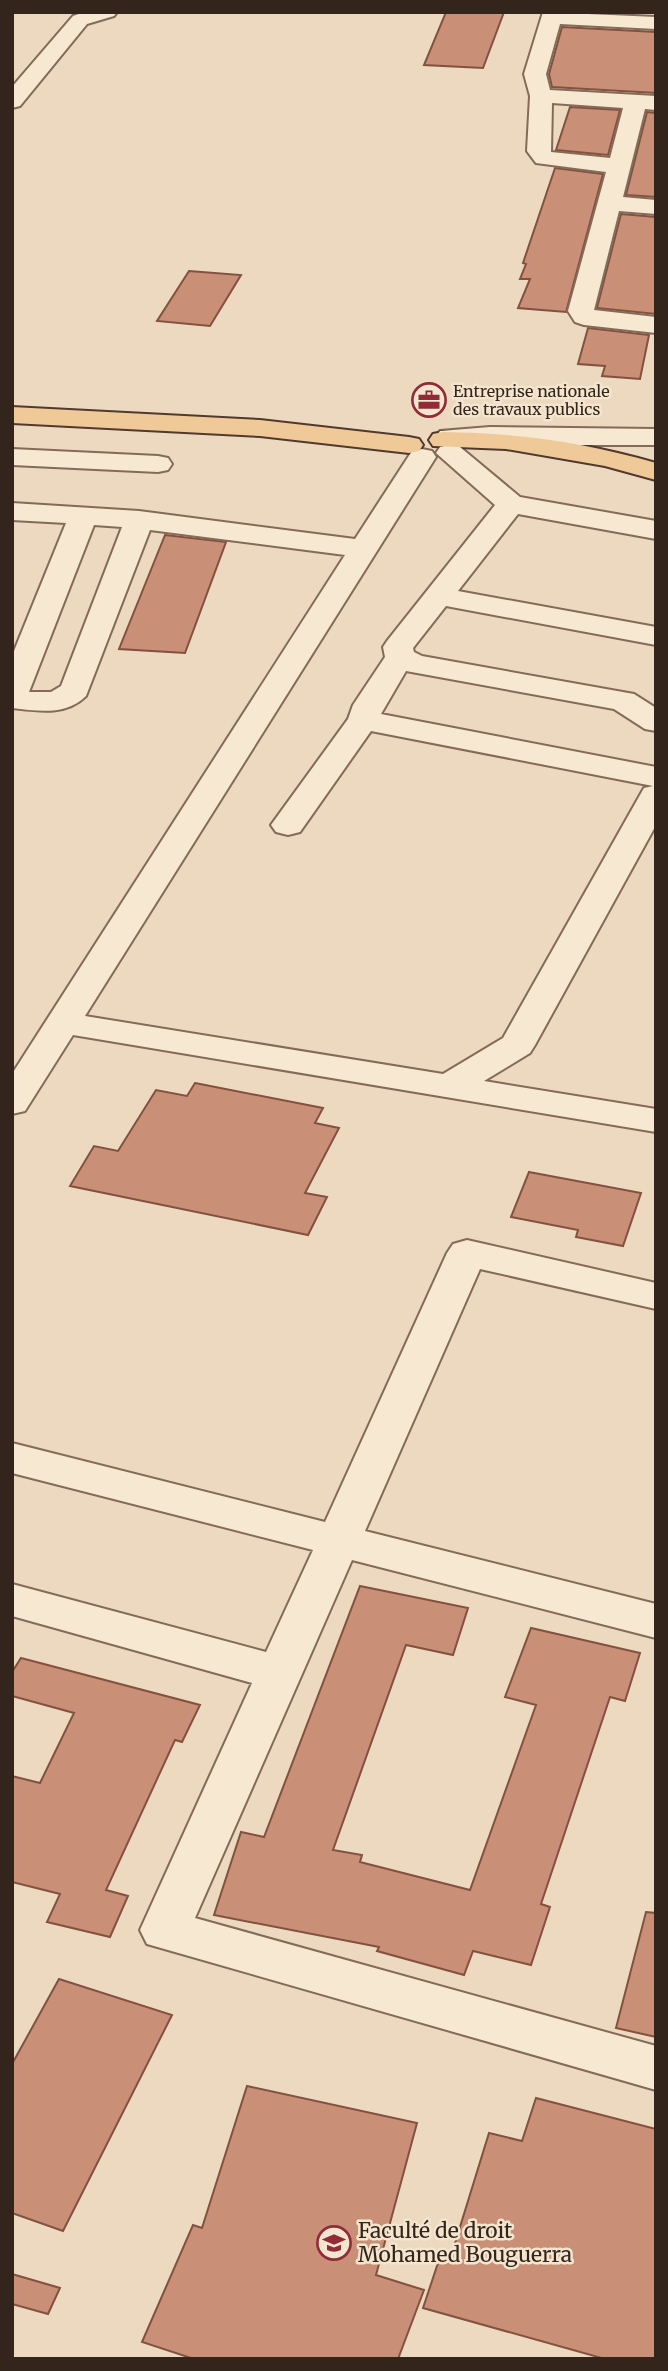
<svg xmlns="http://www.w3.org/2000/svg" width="668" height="2371" font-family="Merriweather,serif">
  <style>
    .building { fill: #c98f77; stroke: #83513f; stroke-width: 2 }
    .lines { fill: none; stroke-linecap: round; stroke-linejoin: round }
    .minor-casing { stroke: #846a58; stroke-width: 4 }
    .major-casing { stroke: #52392d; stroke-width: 4 }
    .minor { fill: #f7e8d2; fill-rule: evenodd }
    .major { fill: #efc998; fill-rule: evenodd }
    .labels { text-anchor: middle; stroke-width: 5; stroke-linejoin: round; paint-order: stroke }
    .far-poi-label { font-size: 16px; fill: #34251c; stroke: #f4e5cf; text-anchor: start }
    .near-poi-label { font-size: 21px; fill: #34251c; stroke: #f4e5cf; text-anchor: start }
  </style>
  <rect width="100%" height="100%" fill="#ecd9c0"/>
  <!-- building -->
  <path class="building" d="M446,12H504L483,68L424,65Z
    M562,27L656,32V93L552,87L549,74Z
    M570,107L620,110L608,155L556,150Z
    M647,112L656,113V197L626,195Z
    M555,168L603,174L566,312L518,308L530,279H520L526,264L523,263Z
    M621,214L656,217V314L597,308Z
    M189,271L241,275L210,326L157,321Z
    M588,328L649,335L640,379L602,376L605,366L578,364Z
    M165,535L226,542L185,653L119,649Z
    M195,1083L323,1108L315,1123L339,1128L305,1193L327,1197L308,1235L70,1186L94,1146L118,1151L156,1090L187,1096Z
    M529,1172L641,1193L623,1246L576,1237L578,1230L511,1217Z
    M360,1586L468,1608L453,1655L406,1645L333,1850L362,1855L360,1862L470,1890L536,1705L505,1697L531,1628L640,1653L625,1701L610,1697L541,1904L550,1907L531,1965L473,1951L464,1975L377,1951L379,1947L214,1915L241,1832L264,1837Z
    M21,1658L200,1705L182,1742L175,1740L106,1890L128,1896L110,1937L47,1922L60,1894L12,1882V1776L40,1783L74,1713L12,1696V1672Z
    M646,1912L656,1913V2037L616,2028Z
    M59,1979L172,2015L63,2231L12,2213V2064Z
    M247,2086L417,2123L376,2275L424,2290L398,2359H194L142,2342L193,2225L202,2228Z
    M536,2098L656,2129V2359H605L423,2308L441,2254L451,2256L489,2133L522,2141Z
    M12,2274L60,2288L48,2314L12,2304Z"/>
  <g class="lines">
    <!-- minor casing -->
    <g class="minor-casing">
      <path id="minor" d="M84,12H117L114,16L87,24L20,106L12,108V87L73,16Z
        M543,12L656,17V29L560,24L546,74L550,90L656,96V110L645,109L623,197L656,200V214L619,211L594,310L656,317V333L584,325L575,322L568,311L606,172L536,163L527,151L530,96L524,74ZM552,103L623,108L610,158L551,152Z
        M490,427L656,429V445H451L460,447L520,497L656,521V539L518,514L458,591L656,627V645L446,606L413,648L414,652L422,656L634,694L656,708V731L645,729L614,709L406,671L381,714L656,767V825L535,1045L530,1053L484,1081L656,1109V1132L73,1035L25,1111L12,1114V1074L345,555L150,530L86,696C66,716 38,711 12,708V656L66,523L12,520V503L139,511L355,539L412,451L422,449L432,451L436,457L85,1016L443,1074L503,1038L640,795L644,788L653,786L371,731L300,832L288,835L276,832L271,825L348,719L353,705L385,657L383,647L387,641L495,505L436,453L440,447L449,445L440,443L436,437L440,431ZM94,525L122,527L61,686L51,692H29Z
        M12,449L158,456L168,458L172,464L168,470L158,472L12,465Z
        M467,1240L656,1283V1309L480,1269L365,1531L656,1604V1638L352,1560L195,1918L656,2046V2090L147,1944L140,1930L252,1683L12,1616V1584L266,1652L313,1550L12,1473V1443L325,1522L447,1253L453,1244Z"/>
    </g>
    <!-- major casing -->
    <g class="major-casing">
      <path id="major" d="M12,407L260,420L409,437L419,439L423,445L419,451L409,453L260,436L12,423Z
        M443,432C517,433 584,442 656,463V480L605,466L506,449L433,446L429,440L433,434Z"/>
    </g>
    <!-- minor -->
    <use href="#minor" class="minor"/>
    <!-- major -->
    <use href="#major" class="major"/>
  </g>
  <!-- icons -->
  <defs>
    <g id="office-ring" transform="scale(1.75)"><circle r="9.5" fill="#f4e5cf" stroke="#912b38" stroke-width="1.5"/><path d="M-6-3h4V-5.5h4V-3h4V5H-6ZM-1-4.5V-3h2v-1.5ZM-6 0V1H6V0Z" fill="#912b38"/></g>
    <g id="university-ring" transform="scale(1.75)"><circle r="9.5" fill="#f4e5cf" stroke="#912b38" stroke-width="1.5"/><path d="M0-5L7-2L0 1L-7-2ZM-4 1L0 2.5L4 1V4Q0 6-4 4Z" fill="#912b38"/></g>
  </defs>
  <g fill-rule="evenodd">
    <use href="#office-ring" x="429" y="400"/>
    <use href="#university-ring" x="334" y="2243"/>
  </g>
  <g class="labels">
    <!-- far-poi labels -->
    <g class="far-poi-label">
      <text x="453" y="397">Entreprise nationale<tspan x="453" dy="18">des travaux publics</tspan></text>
    </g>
    <!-- near-poi labels -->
    <g class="near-poi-label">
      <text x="358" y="2238">Faculté de droit<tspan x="358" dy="24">Mohamed Bouguerra</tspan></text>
    </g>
  </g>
  <!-- border -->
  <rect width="668" height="2371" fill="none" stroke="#34251c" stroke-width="28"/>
</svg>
